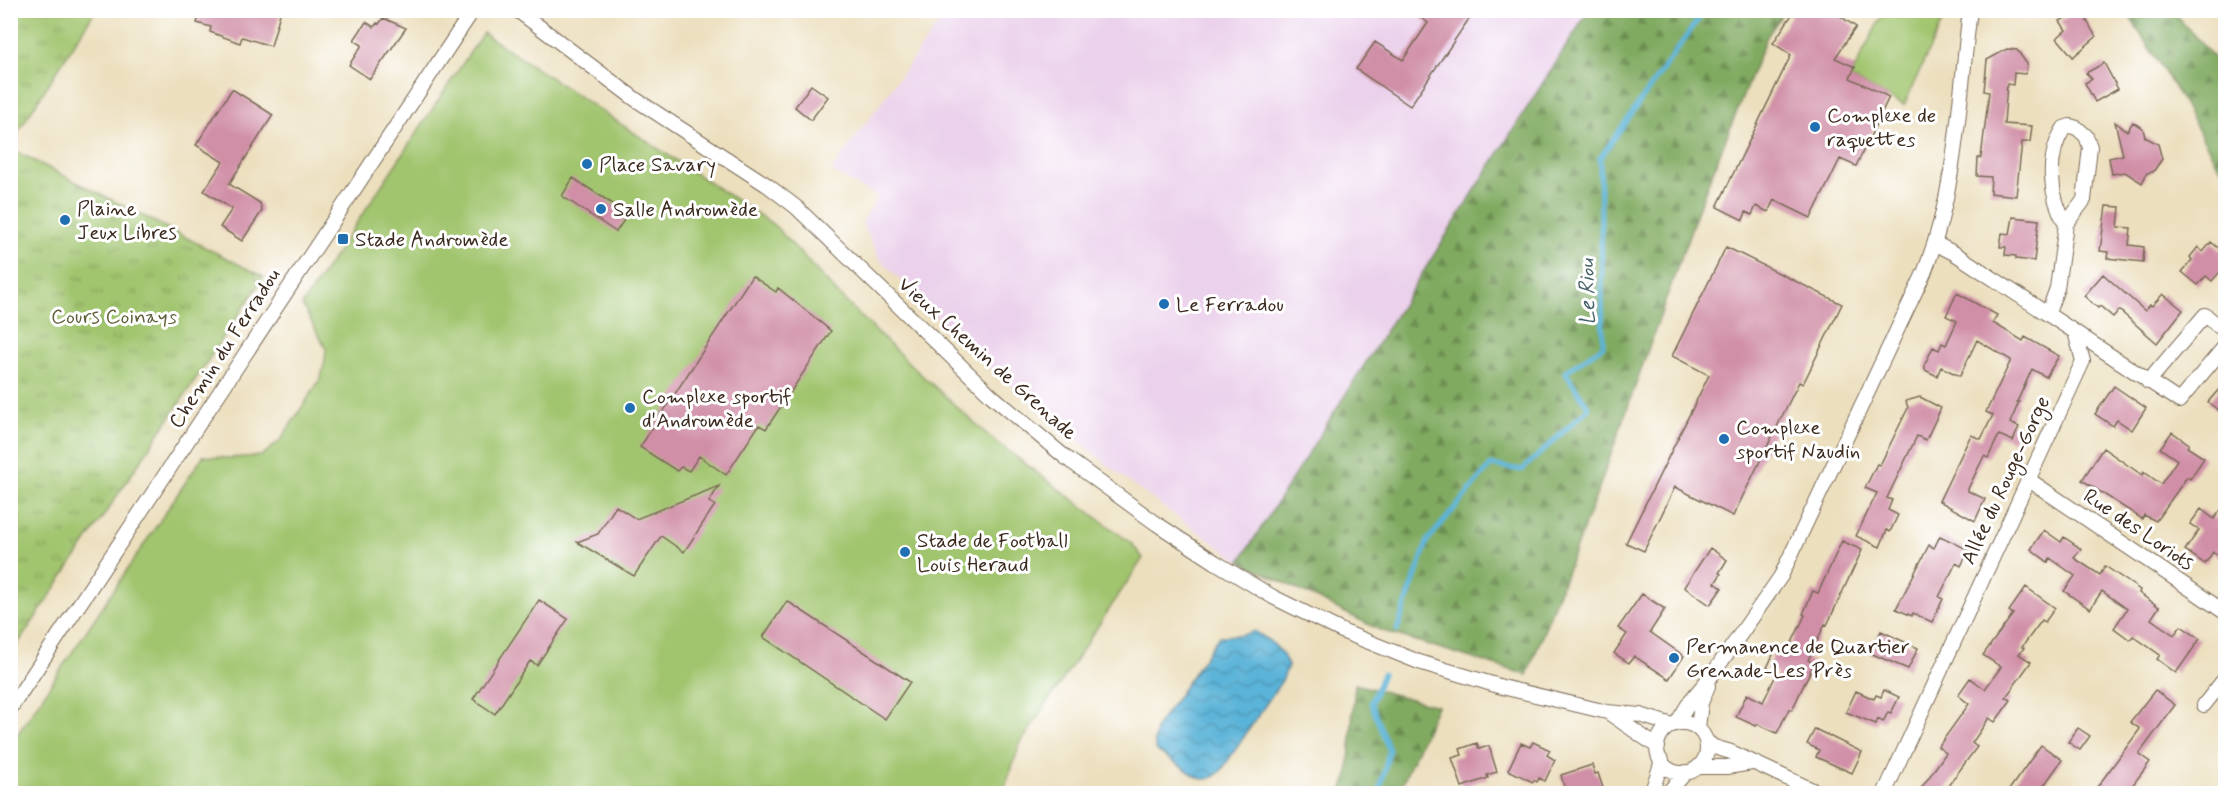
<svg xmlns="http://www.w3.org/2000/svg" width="2236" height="804" font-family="Mynerve,sans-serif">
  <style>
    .built { fill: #ebd1eb }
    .green { fill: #a1c56e; stroke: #6e7846; stroke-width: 1.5 }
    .forest { fill: url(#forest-firs); stroke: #5e6a40; stroke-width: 1.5 }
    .park { fill: url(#park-tufts); stroke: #6e7846; stroke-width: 1.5 }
    .water { fill: url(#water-waves); stroke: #4a6e7b; stroke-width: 1.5 }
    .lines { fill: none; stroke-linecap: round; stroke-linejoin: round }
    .stream { stroke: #5ab3d8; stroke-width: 5 }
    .building { fill: #d08fa7 }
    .minor-casing { stroke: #796956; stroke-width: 16 }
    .minor { stroke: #fff; stroke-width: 14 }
    .poi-dot { fill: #1f6fb2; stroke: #fff; stroke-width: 2 }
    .labels { text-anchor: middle; stroke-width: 6; stroke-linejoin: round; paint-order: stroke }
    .poi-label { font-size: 21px; fill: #3b2a1e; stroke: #fff; text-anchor: start }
    .park-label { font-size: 21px; fill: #5f603a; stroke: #fff }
    .street-label { font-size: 21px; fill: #3b2a1e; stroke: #fff }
    .water-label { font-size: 22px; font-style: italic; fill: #476168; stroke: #fff }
  </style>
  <defs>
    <pattern id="forest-firs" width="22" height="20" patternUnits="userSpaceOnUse" patternTransform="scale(1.5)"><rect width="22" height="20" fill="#80aa61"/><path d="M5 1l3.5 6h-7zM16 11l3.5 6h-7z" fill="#6a8b4f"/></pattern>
    <pattern id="park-tufts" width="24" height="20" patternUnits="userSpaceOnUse" patternTransform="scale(1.5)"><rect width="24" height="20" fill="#a1c56e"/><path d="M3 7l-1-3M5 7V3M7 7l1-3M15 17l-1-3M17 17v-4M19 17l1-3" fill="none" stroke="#84a05a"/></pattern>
    <pattern id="water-waves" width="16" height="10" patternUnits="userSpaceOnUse" patternTransform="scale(1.5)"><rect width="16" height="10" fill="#5ab3d8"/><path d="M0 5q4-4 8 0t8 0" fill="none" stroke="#4c92af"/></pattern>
  </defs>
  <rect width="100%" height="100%" fill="#fff"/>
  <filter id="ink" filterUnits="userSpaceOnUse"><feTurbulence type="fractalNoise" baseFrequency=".0167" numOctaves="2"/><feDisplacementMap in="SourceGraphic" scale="12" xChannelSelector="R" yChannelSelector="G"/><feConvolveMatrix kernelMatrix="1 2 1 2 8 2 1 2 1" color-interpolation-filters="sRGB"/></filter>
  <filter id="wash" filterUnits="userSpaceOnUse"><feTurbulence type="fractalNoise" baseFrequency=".008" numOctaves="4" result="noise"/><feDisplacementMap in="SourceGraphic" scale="24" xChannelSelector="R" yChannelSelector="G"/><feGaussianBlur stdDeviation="1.35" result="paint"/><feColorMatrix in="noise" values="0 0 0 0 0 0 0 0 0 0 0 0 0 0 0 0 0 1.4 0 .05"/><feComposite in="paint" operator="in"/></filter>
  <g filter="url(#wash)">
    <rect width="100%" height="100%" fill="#ecdfbe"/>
    <!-- built -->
    <path class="built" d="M948,11H1589L1242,563L1130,483L968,350L879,258L862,223L877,197L831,171Z"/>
    <!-- green -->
    <path class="green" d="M1884,11H1947L1904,105L1850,78Z
      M483,33L774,225L841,297L914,368L991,438L1132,544L1143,558L1020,744L1003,793L11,794V744L203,456L228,458L261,456L280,441L321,378L325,360L326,349L302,305Z"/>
    <!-- forest -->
    <path class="forest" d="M1589,10L1784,11L1766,38L1700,204L1599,488L1527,675L1380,630L1240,561Z
      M2126,11H2172L2225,70V173L2216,162L2177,92Z
      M1355,684L1437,706L1398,793H1341L1348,775Z"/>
    <!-- park -->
    <path class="park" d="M11,10L95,11L11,143L10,11Z
      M11,149L264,277L11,654Z"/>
    <!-- water -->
    <path class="water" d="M1255,631C1270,641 1282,648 1288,666L1283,679L1221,771C1214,777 1209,781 1199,778L1157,751L1154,742L1156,728L1219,636L1242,635Z"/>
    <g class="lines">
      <!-- stream -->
      <path class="stream" d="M1397,630L1428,540L1491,465L1522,470L1589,408L1565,372L1603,346L1600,158L1705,10
        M1379,794L1389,750L1371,703L1383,674"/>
    </g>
    <g id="blocks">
      <!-- building -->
      <path class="building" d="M201,10H281L271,46L242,37L240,43L210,32L211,27L197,23Z
        M1410,10H1475L1410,106L1356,69L1375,42L1403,60L1428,23Z
        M1795,10H1831L1856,27L1835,58L1855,67L1850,78L1889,97L1856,166L1840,159L1811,218L1774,200L1768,212L1756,206L1752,215L1746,212L1743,220L1717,207L1791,55L1773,43Z
        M2079,10H2081L2096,37L2073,57L2057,38L2066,30L2060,21Z
        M383,18L406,28L370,79L349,65L362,45L354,40L366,22L374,27L377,23L379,24Z
        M2007,49L2017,50L2027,64L2026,74L2014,73L2013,85L2007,84L2004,124L2032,126L2030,142H2022L2016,196L1990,193L1991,177L1977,176L1978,158H1981L1989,92L1984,91L1987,60Z
        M2104,63L2118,89L2095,102L2085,83L2092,79L2086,73Z
        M811,85L828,97L811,120L795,107Z
        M232,89L273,115L229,184L260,203L262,211L242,241L220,227L232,209L204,191L223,162L196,145Z
        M2115,122L2127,131L2133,122L2143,129L2145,137L2158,144L2162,159L2153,172L2147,173L2142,183L2125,172L2112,174L2109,158L2123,155Z
        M573,178L628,214L616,232L562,196Z
        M2106,206L2120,207L2118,227L2131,228L2129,245L2144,247L2143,262L2107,258L2108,252L2100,251Z
        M2013,217L2039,220L2034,261L2016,259V256L2005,255L2006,247H2000L2002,233L2010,234Z
        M2211,242L2226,254V265L2212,281L2206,276L2198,285L2182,272L2192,260L2190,257L2198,247L2203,252Z
        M1726,247L1842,304L1803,384L1799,382L1733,516L1675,487L1644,551L1626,543L1709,375L1672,356Z
        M2103,274L2145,311L2150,305L2152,306L2163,294L2183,310L2157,343L2119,310L2113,317L2100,306L2098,308L2084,296Z
        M752,276L776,292L778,288L831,331L766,429L759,425L726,475L699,456L689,471L681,467L677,471L640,447Z
        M1957,293L1997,315L1993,323L2023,341L2025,337L2059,356L2046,377L2032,369L2017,402H2019L2010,423L2019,427L2013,441L1999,435L1988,458L1984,456L1968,489V491L1985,499L1975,521L1939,501L1971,435L1981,439L1993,415L1986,412L2011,360L1977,340L1960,376L1941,367L1937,376L1925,370V364L1933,347L1939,350L1942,343L1946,345L1957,321L1946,316Z
        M2226,381V417L2208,402Z
        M2114,386L2146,408L2132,430L2117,420L2113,426L2095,414Z
        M1920,397L1941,408L1926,440L1917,436L1887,498L1892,500L1888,510L1898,515L1890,532L1887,530L1880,547L1856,536L1877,493L1865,488L1877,464L1880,465L1908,408L1906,401Z
        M2172,432L2189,444L2187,447L2204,458L2190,479L2187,477L2156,521L2144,515L2142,519L2082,480L2103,448L2142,475L2144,472L2161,484L2177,460L2160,448Z
        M719,486L709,502L715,505L684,552L661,536L634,576L577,542L598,534L616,506L636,519Z
        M2226,503V549L2220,557L2213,552L2205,564L2185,550L2199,530L2190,524L2201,509L2214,519Z
        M2044,530L2061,542L2064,537L2081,549L2074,558L2100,575L2105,566L2140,590L2139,593L2159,607L2151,619L2174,635L2181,626L2200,639L2176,673L2157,659L2160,655L2133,636L2130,640L2114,628L2127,609L2102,591L2090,609L2064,591L2075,576L2050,558L2048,562L2031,549Z
        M1940,536L1969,550L1961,566L1956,563L1939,597L1943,599L1932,622L1913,613L1912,616L1896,609L1929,545L1934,548Z
        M1842,541L1862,550L1827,625L1825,624L1808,660L1814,663L1792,710L1789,709L1777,733L1757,724L1756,726L1736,717L1747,694L1763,702L1777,673L1767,668L1777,646L1788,651L1805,615L1803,614L1813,591L1818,593Z
        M1710,548L1727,560L1719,573L1721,574L1715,583L1722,588L1710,605L1684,587Z
        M2026,587L2055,608L2045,622L2042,620L2022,647L2024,648L2019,654L2031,662L2006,697L2011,700L1995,722L1989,718L1972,743L1977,747L1942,794H1917L1946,753L1938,747L1969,704L1958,695L1970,678L1985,689L2001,667L1983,655L2013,614L2009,611Z
        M1642,594L1665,609L1650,632L1684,656L1669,679L1634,656L1629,663L1614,653L1627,634L1618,628Z
        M539,600L568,619L537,665L530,661L495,714L473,699Z
        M787,601L910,682L885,719L763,637Z
        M1881,631L1918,648L1908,669L1870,653Z
        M1884,690L1899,697L1891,713L1888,712L1883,722L1878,719L1876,724L1846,712L1856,691L1874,699L1876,695L1881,697Z
        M2155,690L2175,705L2139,754L2150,762L2126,794H2092L2140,729L2130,722Z
        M2078,728L2090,736L2080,750L2068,742Z
        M1815,729L1862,752L1852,773L1816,757L1819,750L1807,744Z
        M1533,742L1550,750L1547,755L1555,760L1545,781L1539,778L1537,782L1534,780L1533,782L1508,770L1521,743L1530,747Z
        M1477,743L1479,749L1489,746L1497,772L1487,775L1488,778L1462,787L1452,758L1462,755L1460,749Z
        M2041,745L2062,760L2038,794H2006Z
        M1592,765L1595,774L1598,773L1604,791L1596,794H1566L1561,775Z"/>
    </g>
  </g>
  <g filter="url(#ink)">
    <use href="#blocks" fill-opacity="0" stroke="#796956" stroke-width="1.5"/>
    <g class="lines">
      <!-- minor casing -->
      <g class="minor-casing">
        <path id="minor" d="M517,10L635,99L767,185L796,207L992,396L1065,457L1157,524L1215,562L1273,597L1344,632L1419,662L1502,687L1607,712L1640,715L1672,725
          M2048,313L2057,288L2066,224L2084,200L2090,147L2086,136L2077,128L2070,126L2064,128C2046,156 2049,196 2066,224
          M2075,332L2179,401L2226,345
          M2148,382L2205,315L2226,332
          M2029,480L2226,613
          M2204,705L2226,677
          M10,709L473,10
          M1609,713L1658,747
          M1677,723L1691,700L1712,675L1781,576L1924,273C1957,190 1959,99 1970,10
          M1657 748a25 25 0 1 1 50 0a25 25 0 1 1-50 0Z
          M1698,728L1701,703L1708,686
          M1706,741L1714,747L1731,752L1821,794
          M1698,767H1727L1752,763
          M1651,794L1662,761
          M1667,794L1686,772
          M1884,794L2083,361L2075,332L1954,253L1936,244"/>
      </g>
      <!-- minor -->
      <use href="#minor" class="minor"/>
    </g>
  </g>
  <!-- markers -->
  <g class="poi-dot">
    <circle cx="1815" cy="127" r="6"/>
    <circle cx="587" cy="164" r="6"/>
    <circle cx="601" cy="209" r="6"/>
    <circle cx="65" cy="220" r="6"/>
    <rect x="337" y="233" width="12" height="12" rx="3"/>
    <circle cx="1164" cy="304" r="6"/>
    <circle cx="630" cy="408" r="6"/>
    <circle cx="1724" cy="439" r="6"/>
    <circle cx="905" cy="552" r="6"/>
    <circle cx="1674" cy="658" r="6"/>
  </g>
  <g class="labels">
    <!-- poi labels -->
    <g class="poi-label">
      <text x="1827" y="122">Complexe de<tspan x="1827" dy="24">raquettes</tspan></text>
      <text x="599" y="171">Place Savary</text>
      <text x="77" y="215">Plaine<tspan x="77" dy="24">Jeux Libres</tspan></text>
      <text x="613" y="216">Salle Andromède</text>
      <text x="355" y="246">Stade Andromède</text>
      <text x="1176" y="311">Le Ferradou</text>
      <text x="642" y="403">Complexe sportif<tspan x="642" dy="24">d'Andromède</tspan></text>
      <text x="1736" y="434">Complexe<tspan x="1736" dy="24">sportif Naudin</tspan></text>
      <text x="917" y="547">Stade de Football<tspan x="917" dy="24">Louis Heraud</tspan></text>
      <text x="1686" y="653">Permanence de Quartier<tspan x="1686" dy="24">Grenade-Les Près</tspan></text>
    </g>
    <!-- park labels -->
    <g class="park-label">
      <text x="114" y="323">Cours Coinays</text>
    </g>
    <!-- street labels -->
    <g class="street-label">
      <text transform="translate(224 348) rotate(-57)" y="7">Chemin du Ferradou</text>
      <text transform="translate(988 358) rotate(42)" y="7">Vieux Chemin de Grenade</text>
      <text transform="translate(2005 480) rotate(-65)" y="7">Allée du Rouge-Gorge</text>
      <text transform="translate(2139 529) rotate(34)" y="7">Rue des Loriots</text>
    </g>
    <!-- water labels -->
    <g class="water-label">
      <text transform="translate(1586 292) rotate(-91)" y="8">Le Riou</text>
    </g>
  </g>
  <!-- margin -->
  <rect width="2236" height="804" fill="none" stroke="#fff" stroke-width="36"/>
</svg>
